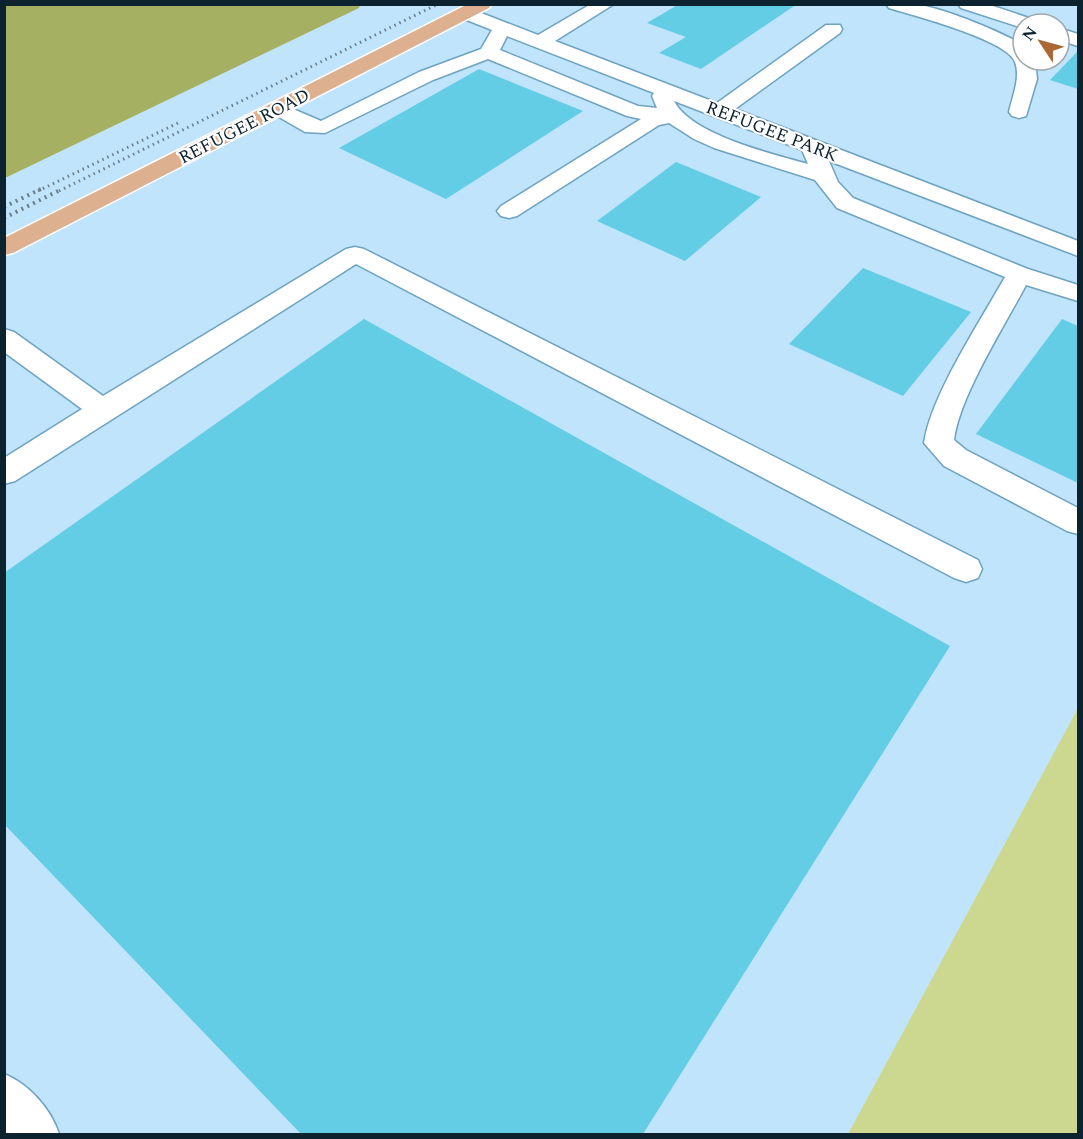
<svg xmlns="http://www.w3.org/2000/svg" width="1083" height="1139" font-family="Spectral,serif">
  <style>
    .built { fill: #c0e4fb; fill-rule: evenodd }
    .green { fill: #ccd88f }
    .forest { fill: #a5b062 }
    .building { fill: #63cde6 }
    .lines { fill: none; stroke-linecap: round; stroke-linejoin: round }
    .minor-casing { stroke: #6da2c1; stroke-width: 3 }
    .major-casing { stroke: #fff; stroke-width: 3 }
    .minor { fill: #fff; fill-rule: evenodd }
    .major { fill: #ddb08f; fill-rule: evenodd }
    .rail-far1 { stroke: #697f8c; stroke-width: 3; stroke-dasharray: 1.5 4; stroke-linecap: butt }
    .rail { stroke: #697f8c; stroke-width: 4; stroke-dasharray: 2 4.5; stroke-linecap: butt }
    .labels { text-anchor: middle; stroke-width: 4.5; stroke-linejoin: round; paint-order: stroke }
    .far-street-label { font-size: 18px; fill: #0c222e; stroke: #fff }
  </style>
  <rect width="100%" height="100%" fill="#d7ecfa"/>
  <!-- built -->
  <path class="built" d="M360,5H1078V708L848,1134H5V178L359,8ZM1023,24H1059V60H1023Z"/>
  <!-- green -->
  <path class="green" d="M1078,708V1134H848Z"/>
  <!-- forest -->
  <path class="forest" d="M5,4H360V5L359,8L5,178Z"/>
  <!-- building -->
  <path class="building" d="M679,4H797L701,69L659,53L686,37L647,23Z
    M1078,51V89L1050,80Z
    M479,69L583,111L446,199L339,148Z
    M676,162L761,197L685,261L597,221Z
    M863,268L971,312L903,396L789,344Z
    M364,319L950,646L643,1134H301L4,824V573Z
    M1062,319L1078,326V483L976,434Z"/>
  <g class="lines">
    <!-- minor casing -->
    <g class="minor-casing">
      <path id="minor" d="M591,4H614L555,41L717,103L826,25H840L842,29L840,33L735,109L1078,241V256L829,161L838,182L853,198L1028,269L1078,285V301L1026,285C1005,325 959,397 954,440L966,450L1078,508V534L1067,531L944,466L924,443C931,395 980,322 1005,277L837,208L815,180L714,148L694,139L669,123L659,125L517,216L509,218L501,216L497,211L501,206L641,119L627,116L488,59L433,80L325,133L305,132L272,113L269,109L272,105L279,103L321,121L419,72L481,49L492,30L459,17L456,13L459,9H471L538,35ZM507,36L654,93L652,96L657,108L638,106L500,50ZM674,101L802,150L808,164C773,154 691,135 674,101Z
        M886,4C896,4 906,3 915,4C943,8 997,30 1021,44L1023,60H1035L1037,79L1026,116L1019,118L1012,116L1009,112C1012,97 1021,78 1015,62C1008,40 912,15 889,8Z
        M958,4H987L1035,20L1037,24H1023V28L961,8Z
        M1059,28L1078,34V46L1059,40Z
        M355,247L364,249L978,560L982,569L978,578L966,582L954,578L356,264L15,481L4,484V458L82,409L4,352V329L14,332L103,396L346,249Z
        M4,1074C29,1084 51,1109 59,1134H5Z"/>
    </g>
    <!-- major casing -->
    <g class="major-casing">
      <path id="major" d="M468,4H492L489,8L13,253L4,255V238Z"/>
    </g>
    <!-- minor -->
    <use href="#minor" class="minor"/>
    <!-- major -->
    <use href="#major" class="major"/>
    <!-- rail-far1 -->
    <path class="rail-far1" d="M38,191L178,123
      M59,191L438,4"/>
    <!-- rail -->
    <path class="rail" d="M4,207L41,189
      M4,218L62,189"/>
  </g>
  <g class="labels">
    <!-- far-street labels -->
    <g class="far-street-label">
      <text transform="translate(244 126) rotate(-27)" y="6">REFUGEE ROAD</text>
      <text transform="translate(772 131) rotate(21)" y="6">REFUGEE PARK</text>
    </g>
  </g>
  <!-- border -->
  <rect width="1083" height="1139" fill="none" stroke="#0c222e" stroke-width="12"/>
  <!-- north arrow -->
  <g transform="translate(1041 42) rotate(306)"><circle r="28" fill="#ffffff" stroke="#9ea7ab" stroke-width="1.5"/>
  <path d="M0-4.5L10 22L0 15L-10 22Z" fill="#ab6835"/>
  <text y="-9" font-size="16" font-weight="bold" text-anchor="middle" fill="#0c222e">N</text>
  </g>
</svg>
